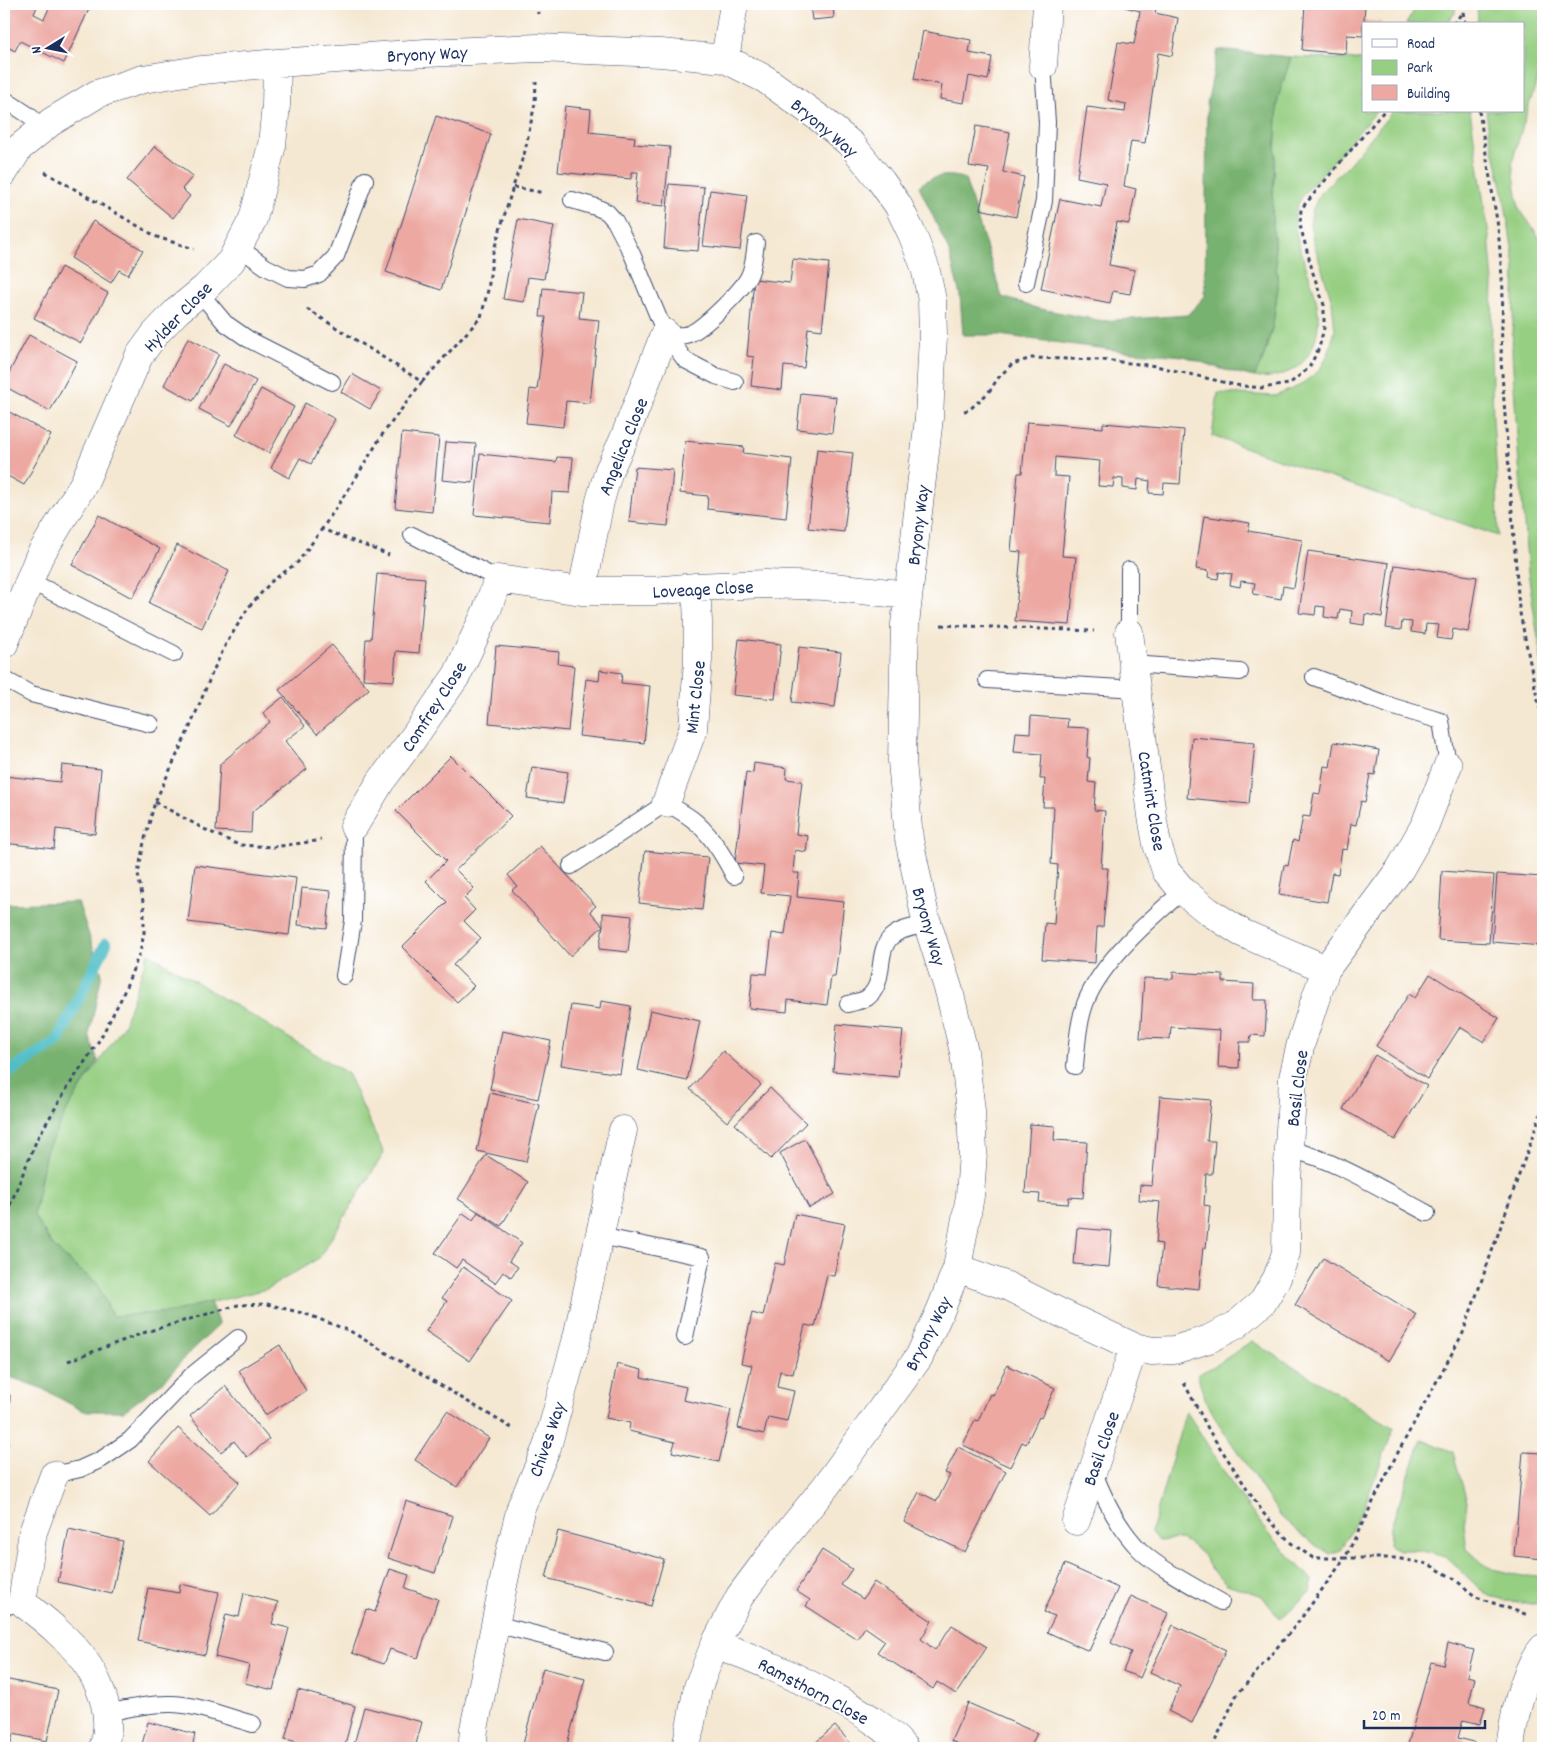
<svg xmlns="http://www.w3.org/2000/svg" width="1547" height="1752" font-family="Dekko,sans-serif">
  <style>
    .green { fill: #96cf82; stroke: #587f70 }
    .forest { fill: #78b270; stroke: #4a7067 }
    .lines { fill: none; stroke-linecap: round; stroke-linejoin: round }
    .stream { stroke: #50bec7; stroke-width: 12 }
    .building { fill: #eda8a2 }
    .service-casing { stroke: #3c4b6f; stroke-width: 18 }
    .minor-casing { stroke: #3c4b6f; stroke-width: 29 }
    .path { stroke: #3c4b6f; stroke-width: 3; stroke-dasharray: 4 4; stroke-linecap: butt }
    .service { stroke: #fff; stroke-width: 16 }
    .minor { stroke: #fff; stroke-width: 28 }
    .labels { text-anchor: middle; stroke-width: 4; stroke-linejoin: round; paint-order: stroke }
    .street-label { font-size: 19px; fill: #1b2f5e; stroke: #fff }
  </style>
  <rect width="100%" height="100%" fill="#fff"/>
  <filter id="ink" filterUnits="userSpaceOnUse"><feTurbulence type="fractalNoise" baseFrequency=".02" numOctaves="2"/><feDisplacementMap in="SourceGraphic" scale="10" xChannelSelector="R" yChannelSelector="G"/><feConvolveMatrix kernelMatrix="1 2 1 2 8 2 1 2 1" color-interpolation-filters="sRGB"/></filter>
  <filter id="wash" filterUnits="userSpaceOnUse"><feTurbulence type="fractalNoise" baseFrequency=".0096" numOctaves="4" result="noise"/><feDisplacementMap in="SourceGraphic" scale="20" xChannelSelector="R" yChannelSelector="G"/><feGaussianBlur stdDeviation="1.12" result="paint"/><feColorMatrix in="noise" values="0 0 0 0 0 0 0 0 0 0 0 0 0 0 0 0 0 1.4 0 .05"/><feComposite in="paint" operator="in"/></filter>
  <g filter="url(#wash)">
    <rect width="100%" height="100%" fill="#f5e8d2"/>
    <!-- green -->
    <path class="green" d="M1418,4H1455V13L1446,24H1406Z
      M1477,4H1543V65L1530,102L1512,162L1519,208L1543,243V671L1528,572L1518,452L1512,351L1515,266L1503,191L1489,132L1486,111H1523V24H1478Z
      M1291,57L1363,60V111H1377L1303,195C1299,202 1295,209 1295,217C1294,223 1296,230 1297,236C1304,272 1328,305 1314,343C1310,354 1304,363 1294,369C1282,376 1267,379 1254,377L1263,359L1273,325L1278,287L1272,215L1278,98Z
      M1393,111H1470L1489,236L1493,282L1491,353L1493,420L1497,478L1498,536L1212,436L1218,393L1275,396L1299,386L1320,370L1329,352L1335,330L1332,301L1313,240L1310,224L1313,209L1320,193L1349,164Z
      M148,953L347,1073L384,1153L319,1258L267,1289L172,1312L112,1316L97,1283L76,1267L53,1246L34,1216L46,1151L70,1105L124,1025Z
      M1252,1341L1394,1428L1364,1506L1341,1550L1330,1554L1312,1543L1281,1517L1219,1424L1206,1401L1197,1374C1217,1367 1234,1352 1252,1341Z
      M1186,1411C1203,1436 1218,1463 1235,1489C1257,1522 1285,1551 1312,1580L1310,1592L1280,1619L1262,1596L1227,1584L1211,1569L1203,1555L1193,1546L1181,1539L1158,1541L1151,1532Z
      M1422,1439L1453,1452L1467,1502L1464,1526L1467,1549L1488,1568L1523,1576L1543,1577V1603L1532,1604L1513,1602L1490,1596L1478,1587L1447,1558L1432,1553L1416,1550H1399L1389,1545L1390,1529Z"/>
    <!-- forest -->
    <path class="forest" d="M1218,50L1291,57L1278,98L1272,215L1278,287L1273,325L1263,359L1254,377L1221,369L1184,356L1122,351L999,335H963L960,295L949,251L919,186C933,175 948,173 965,179L1002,297L1036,308L1103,321L1188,315L1205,296L1207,104Z
      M78,902L102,974L89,1035L98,1061L70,1105L46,1151L34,1216L53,1246L76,1267L97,1283L112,1316L172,1312L210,1302L219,1325L188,1354L164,1381L124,1411H83L41,1388L4,1375V904Z"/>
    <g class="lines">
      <!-- stream -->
      <path class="stream" d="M4,1075L57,1042L106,944"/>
    </g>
    <g id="blocks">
      <!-- building -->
      <path class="building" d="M4,4H38L34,14L44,19L51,4H83L90,7L64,63L20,41L15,51L4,45Z
        M795,4H833L834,18L812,20L810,5L796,6Z
        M1113,4H1157L1155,13L1178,18L1172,56L1158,53L1145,143L1131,141L1124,186L1136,189L1129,224L1117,222L1109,265L1135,270L1130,294L1113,291L1110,303L1041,289L1060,199L1101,207L1106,183L1077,177L1087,107L1125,112L1126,104L1108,100L1118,42L1134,44L1140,11Z
        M1305,4H1365L1364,21L1381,22V24H1363V36L1347,35L1346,54L1302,50Z
        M923,31L971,40L969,53L992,57L988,80L969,76L964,103L940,99L942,85L914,79Z
        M565,106L591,109L589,132L635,137L634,144L670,147L664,206L635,203L638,172H631V179L558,172Z
        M436,116L491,134L441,290L386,272Z
        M976,126L1010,132L1003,172L1024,177L1016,217L980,209L989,169L969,166Z
        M155,146L193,176L182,189L190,196L173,218L127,180Z
        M669,184L704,187L698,251L664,248Z
        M710,190L747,195L740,250L703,246Z
        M518,219L554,226L544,279L528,277L524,302L503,299Z
        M93,221L143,250L128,275L119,270L111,283L71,258Z
        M793,259L829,263L822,330L808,328L804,368L784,366L782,390L751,386L754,357L747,356L754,279L790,283Z
        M61,267L108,293L81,343L34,318Z
        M543,288L582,292L579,318L599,320L590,403L566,401L563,427L526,423L530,389L537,390L546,317H540Z
        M29,335L77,361L50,411L4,386V382Z
        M188,338L219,354L193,401L164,385Z
        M224,364L256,381L231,426L199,409Z
        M352,374L381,391L370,409L341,392Z
        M261,389L294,407L269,453L236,435Z
        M801,393L836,397L832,433L797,429Z
        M305,403L335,419L311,464L300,458L289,478L271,468Z
        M4,409L51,435L24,485L4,474Z
        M1027,422L1103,428V423L1184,430L1180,484L1164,483L1163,494L1149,493L1150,481L1138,479L1137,490L1123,488V479L1114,478L1113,487L1098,486L1100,461L1055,457L1054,476L1069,477L1062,556L1076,557L1070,625L1015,621L1021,552L1011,551L1018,473H1022Z
        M402,433L439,437L432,512L395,508Z
        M685,441L744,447L743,453L792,459L786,518L707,509L708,496L680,493Z
        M446,442L476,444L473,483L442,480Z
        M817,449L853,453L844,532L808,528Z
        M480,454L556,462L557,457L573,458L570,493L552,492L550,522L474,515Z
        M635,467L673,470L668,526L629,522Z
        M99,515L160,549L132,598L72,565Z
        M1204,516L1250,523L1248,531L1302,540L1294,588L1283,586L1281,599L1253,594L1255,583L1241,581L1240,587L1230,585L1232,574L1219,572L1218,579L1208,577L1209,571L1196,569Z
        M177,545L229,571L202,628L149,603Z
        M1308,551L1389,563L1382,617L1365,614L1364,625L1351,623L1352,611L1340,609L1338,619L1324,617L1325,607L1316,606L1315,615L1299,613Z
        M1395,565L1477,577L1468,632L1453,629L1451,640L1437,638L1439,625L1426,624L1425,634L1411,632L1412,622L1402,621L1401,630L1386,628Z
        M377,574L425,578L419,653L396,651L394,681L363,679L366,639H371Z
        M739,639L781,644L775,699L733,695Z
        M332,645L369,689L317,734L279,690Z
        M496,646L559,652L558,664L574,666L568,731L489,723Z
        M799,647L841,652L835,707L792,702Z
        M600,670L622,673L621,683L650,686L644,743L579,736L586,679L599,681Z
        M283,697L305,726L285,741L307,769L252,812L251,833L216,831L220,764L270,722L263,713Z
        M1031,716L1068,719L1067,727L1089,728L1087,757L1090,758L1088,782L1096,783L1094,810L1105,811L1101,868H1108L1103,927H1097L1095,963L1042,959L1045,923L1054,924L1058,865L1051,864L1054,807H1043L1045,779H1040L1042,754L1014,752L1016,732L1030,733Z
        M1192,737L1255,743L1249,804L1187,798Z
        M1334,742L1379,750L1375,775L1370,774L1365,802L1361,801L1356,825L1351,824L1347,850L1342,849L1338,874L1332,873L1327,902L1279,894L1284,865L1288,866L1293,840L1298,842L1303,816L1310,817L1314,793L1320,794L1324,766L1330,767Z
        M451,756L511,816L456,870L474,888L464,898L475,910L464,921L481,938L453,965L474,986L457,1002L402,947L447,902L426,881L446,861L396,811Z
        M754,763L787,768L786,779L802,781L796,834L808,836L806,852L795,850L793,873H799L797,897L844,902L835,977H831L827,1005L788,1000L787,1012L749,1008L753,973L767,974L772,933L785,935L790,896L761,893L764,866L735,863L746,772L753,773Z
        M62,765L101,769L95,834L56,829L54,849L4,843V776L60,782Z
        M532,767L568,772L563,803L527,798Z
        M540,846L596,906L590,911L603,926L570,956L512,890L517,886L508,875Z
        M645,851L708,857L702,910L639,903Z
        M195,865L296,878L289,935L188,922Z
        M1442,871L1494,875L1489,943L1438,940Z
        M1497,874L1543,877V946L1492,942Z
        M302,888L331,891L327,928L298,925Z
        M603,913L632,916L628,952L599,949L603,926Z
        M1173,972L1223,975V982L1254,984L1253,1000H1267L1265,1036L1251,1035L1250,1042H1240L1239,1068L1218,1067L1220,1030L1171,1027L1170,1039L1140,1038L1144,978L1173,979Z
        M1430,974L1499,1018L1484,1042L1460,1027L1427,1079L1376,1046L1409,994L1415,998Z
        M601,1001L631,1006L620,1074L561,1065L571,1005L600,1009Z
        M650,1010L700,1021L687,1081L638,1070Z
        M837,1024L903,1030L898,1077L833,1071Z
        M502,1031L551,1041L538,1099L490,1089Z
        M723,1051L761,1085L727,1122L690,1089Z
        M1375,1055L1427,1086L1395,1140L1343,1109Z
        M770,1088L806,1123L771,1159L735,1124Z
        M490,1093L539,1104L526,1162L477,1151Z
        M1160,1096L1211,1100L1207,1141H1215L1212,1174H1206L1204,1205L1210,1206L1206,1248L1203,1247L1199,1289L1158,1285L1162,1244L1156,1243L1160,1202L1139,1200L1140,1185L1152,1186Z
        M1030,1124L1055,1126L1054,1140L1087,1142L1083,1198L1069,1197L1068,1204L1039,1202L1040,1194L1025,1193Z
        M805,1139L835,1194L809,1208L780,1153Z
        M486,1155L528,1182L501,1226L458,1199Z
        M478,1212L522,1243L509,1261L518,1267L511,1277L503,1272L495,1283L462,1260L456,1268L435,1253L463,1213L473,1220Z
        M795,1214L845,1224L834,1276L827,1275L815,1327L805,1325L793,1374L780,1371L777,1387L794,1391L787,1421L768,1417L764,1434L738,1428L752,1365L741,1363L752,1313L763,1316L775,1263L784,1265Z
        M1077,1228L1112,1231L1109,1267L1074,1264Z
        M1323,1258L1417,1315L1389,1361L1295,1305Z
        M463,1267L512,1301L470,1361L426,1331L447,1301L442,1298Z
        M280,1345L306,1391L265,1415L239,1370Z
        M617,1364L642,1370L641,1377L686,1387L683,1400L731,1410L719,1462L672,1452L675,1442L629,1431L630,1423L606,1418Z
        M1007,1365L1055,1388L1041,1418L1039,1417L1026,1444L1022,1442L1010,1467L963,1445L975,1420L978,1421L990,1394L993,1395Z
        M225,1386L269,1439L247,1457L234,1441L221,1452L190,1416Z
        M4,1395H10L8,1445H4Z
        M447,1411L489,1438L457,1487L415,1460Z
        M178,1428L240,1482L210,1516L149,1461Z
        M958,1447L1006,1471L965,1552L904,1522L919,1492L937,1501L950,1475L945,1473Z
        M1523,1452L1543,1453V1559L1514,1556Z
        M406,1501L453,1516L435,1573L388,1558Z
        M69,1529L123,1541L112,1594L58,1582Z
        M558,1531L664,1559L651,1606L546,1578Z
        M822,1550L852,1569L841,1585L863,1599L874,1582L932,1621L921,1639L935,1650L952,1625L987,1647L956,1694L937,1682L933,1689L877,1652L885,1641L865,1627L857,1639L806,1606L810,1600L796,1591Z
        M1065,1564L1118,1588L1089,1651L1047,1632L1055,1616L1044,1612Z
        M390,1569L409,1575L405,1588L438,1599L418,1658L390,1649L384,1664L352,1653L366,1609L375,1612Z
        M180,1584L219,1592L205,1655L138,1641L148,1588L179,1593Z
        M244,1593L278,1602L272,1624L289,1628L273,1690L245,1683L249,1665L215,1657L226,1614L239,1617Z
        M1131,1596L1168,1613L1140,1678L1123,1671L1131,1652L1111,1643Z
        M1173,1625L1226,1650L1192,1723L1168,1711L1180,1686L1150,1672Z
        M1448,1643L1474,1650L1467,1676L1475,1678L1469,1702L1485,1707L1480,1724L1463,1720L1458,1738L1474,1742L1472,1748H1407L1431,1662L1443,1665Z
        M543,1668L585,1679L566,1748H522Z
        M4,1679L58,1690L47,1741L13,1734L10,1748H4Z
        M298,1690L355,1706L344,1748H322L285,1739Z
        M968,1703L1037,1733L1031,1746L1035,1748H968L951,1741Z
        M364,1707L422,1722L415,1748H353Z
        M148,1722L195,1734L192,1748H141Z
        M835,1726L855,1748H809Z"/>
    </g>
  </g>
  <g filter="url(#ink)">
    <use href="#blocks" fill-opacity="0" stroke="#3c4b6f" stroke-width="1"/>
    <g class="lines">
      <!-- service casing -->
      <g class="service-casing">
        <path id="service" d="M4,99L30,116L42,129
          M572,200L596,207L607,212L615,221L632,254L665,333
          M238,247L266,267L288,278L305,279L319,274L336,256L365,180
          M1026,283L1044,201L1047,122L1043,66
          M200,293L225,323L248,339L332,382
          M735,382L716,376L685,360L665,333C673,335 681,337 689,334C704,328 740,292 748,278C754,267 754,255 756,243
          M412,535L498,579
          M1129,570V632
          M30,581L174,654
          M1133,664L1240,672
          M1314,677L1391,706L1441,721L1448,765
          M4,679L31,694L151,724
          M987,680L1137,689
          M571,866L666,803C675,808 684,813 692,819C710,833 724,856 734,876
          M344,976L353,921L354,826
          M848,1004C854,1002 862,1001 867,998C887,983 875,953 891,937C901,928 916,927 928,924
          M1075,1066C1077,1045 1078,1024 1085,1004C1100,963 1150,919 1183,891
          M1289,1149C1338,1161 1383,1190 1427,1213
          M600,1236L702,1257L685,1337
          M1093,1470C1104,1499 1118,1528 1140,1550C1158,1568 1197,1588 1221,1602
          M54,1475L80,1469L102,1459L130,1440L191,1376L238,1338
          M4,1607L22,1602
          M495,1624L605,1652
          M107,1713C128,1708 151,1703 173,1704C199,1705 227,1717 253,1724"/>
      </g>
      <!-- minor casing -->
      <g class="minor-casing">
        <path id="minor" d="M725,59L734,4
          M1043,66L1047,4
          M4,172L19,148L51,122L97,94L143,79L192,71L277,63L426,53L538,48L661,53L725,59L765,79L822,120L852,145L881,181L898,205L912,234L925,267L932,300L933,336L929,418L905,624L902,761L909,839L925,916L949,991L964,1052L971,1111L973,1152L970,1196L957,1268L941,1309L919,1357L826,1486L775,1549L740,1596L715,1644L698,1687L686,1748
          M582,591L600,501L609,470L623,441L665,333
          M1129,632L1152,816L1157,844L1166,871L1183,891L1208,911L1242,933L1326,969
          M4,644L39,557L84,483L139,356L155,334L177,311L205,288L231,261L253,219L272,145L276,105L277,63
          M666,803L693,729L698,660V621L696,587
          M354,826L381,781L409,744L457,675L487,610L498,579L582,591H654L696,587L765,584L824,586L908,595
          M957,1268L1007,1286L1065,1315L1134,1347L1152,1351L1174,1350L1209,1339L1236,1325L1263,1302L1277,1278L1286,1253L1287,1182L1293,1078L1301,1043L1315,1000L1326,969L1400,869L1425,825L1448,765
          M54,1475L33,1532L22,1602C34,1612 47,1621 58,1632C90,1659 118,1706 103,1748
          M1076,1521L1134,1347
          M715,1644C758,1659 797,1677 837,1699C862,1713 886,1726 904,1748
          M475,1748L473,1740L474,1729L509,1556L521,1507L547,1447L576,1342L623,1130
          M1510,1748C1514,1717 1522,1672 1543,1648"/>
      </g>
      <!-- path -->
      <path class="path" d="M537,4L538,14
        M1464,4L1463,12L1465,24
        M1453,24L1463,12
        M1479,111L1498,227L1503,290L1501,360L1519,608L1538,702L1543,718
        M45,172L157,237L194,249
        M513,187L544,193
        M307,309L422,382L382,435L357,476L322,529L389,555
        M422,382L481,317L488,290L493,253L513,187L525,151L535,103L536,82
        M964,411L969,410L988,393L999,377L1012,364L1032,358L1103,360L1156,366L1235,385L1262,388L1289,384L1309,368L1319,348L1324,328V305L1313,273L1300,225L1301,209L1384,111
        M941,625L1094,631
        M155,802L204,829L239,845L273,847L316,841L321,839
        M4,1220L37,1139L66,1090L100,1039L121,999L140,952L144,934V907L138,874L144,842L155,802L190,727L213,671L226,644L248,608L272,581L298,562L322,529
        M68,1361L146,1332L238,1305L267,1304L306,1314L350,1331L515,1430
        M1184,1383L1211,1434L1264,1514L1291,1543L1313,1558H1345L1396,1456L1463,1333L1542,1110L1543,1100
        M1212,1748L1236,1696L1297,1624L1345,1558H1396L1428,1564L1453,1578L1476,1597L1528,1615"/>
      <!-- service -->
      <use href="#service" class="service"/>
      <!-- minor -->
      <use href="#minor" class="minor"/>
    </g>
  </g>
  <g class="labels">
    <!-- street labels -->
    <g class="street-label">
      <text transform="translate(427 53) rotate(-3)" y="7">Bryony Way</text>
      <text transform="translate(825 127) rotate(40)" y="7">Bryony Way</text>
      <text transform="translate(177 316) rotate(-46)" y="7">Hylder Close</text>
      <text transform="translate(622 446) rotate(-68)" y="7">Angelica Close</text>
      <text transform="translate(917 525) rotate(-83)" y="7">Bryony Way</text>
      <text transform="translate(703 588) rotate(-3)" y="7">Loveage Close</text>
      <text transform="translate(694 697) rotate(-84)" y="7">Mint Close</text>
      <text transform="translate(433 706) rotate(-57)" y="7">Comfrey Close</text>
      <text transform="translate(1153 801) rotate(81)" y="7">Catmint Close</text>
      <text transform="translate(930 926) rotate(74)" y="7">Bryony Way</text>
      <text transform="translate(1296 1088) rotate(-83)" y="7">Basil Close</text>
      <text transform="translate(927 1333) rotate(-63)" y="7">Bryony Way</text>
      <text transform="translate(546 1439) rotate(-71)" y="7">Chives Way</text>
      <text transform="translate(1100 1448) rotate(-71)" y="7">Basil Close</text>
      <text transform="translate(814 1690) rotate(28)" y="7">Ramsthorn Close</text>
    </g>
  </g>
  <!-- margin -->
  <rect width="1547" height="1752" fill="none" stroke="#fff" stroke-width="20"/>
  <!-- legend -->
  <rect x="1362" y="22" width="162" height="90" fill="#ffffff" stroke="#a4acbf"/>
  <rect x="1372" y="39" width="25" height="8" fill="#ffffff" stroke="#a4acbf"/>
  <text x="1407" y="48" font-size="15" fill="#1b2f5e">Road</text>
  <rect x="1372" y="60" width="25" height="15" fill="#96cf82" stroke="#a4acbf"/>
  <text x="1407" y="72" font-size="15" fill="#1b2f5e">Park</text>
  <rect x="1372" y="85" width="25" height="15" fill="#eda8a2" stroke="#a4acbf"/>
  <text x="1407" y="98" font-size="15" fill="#1b2f5e">Building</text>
  <!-- north arrow -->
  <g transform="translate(48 48) rotate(260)" stroke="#ffffff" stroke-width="4" paint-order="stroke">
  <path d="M0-4L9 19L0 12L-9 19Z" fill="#1b2f5e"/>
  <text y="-8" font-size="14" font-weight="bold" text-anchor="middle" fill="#1b2f5e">N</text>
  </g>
  <!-- scale -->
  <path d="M1364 1720v8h121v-8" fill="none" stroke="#1b2f5e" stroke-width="2.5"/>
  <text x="1372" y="1720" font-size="15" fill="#1b2f5e" stroke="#ffffff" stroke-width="4" paint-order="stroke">20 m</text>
</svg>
